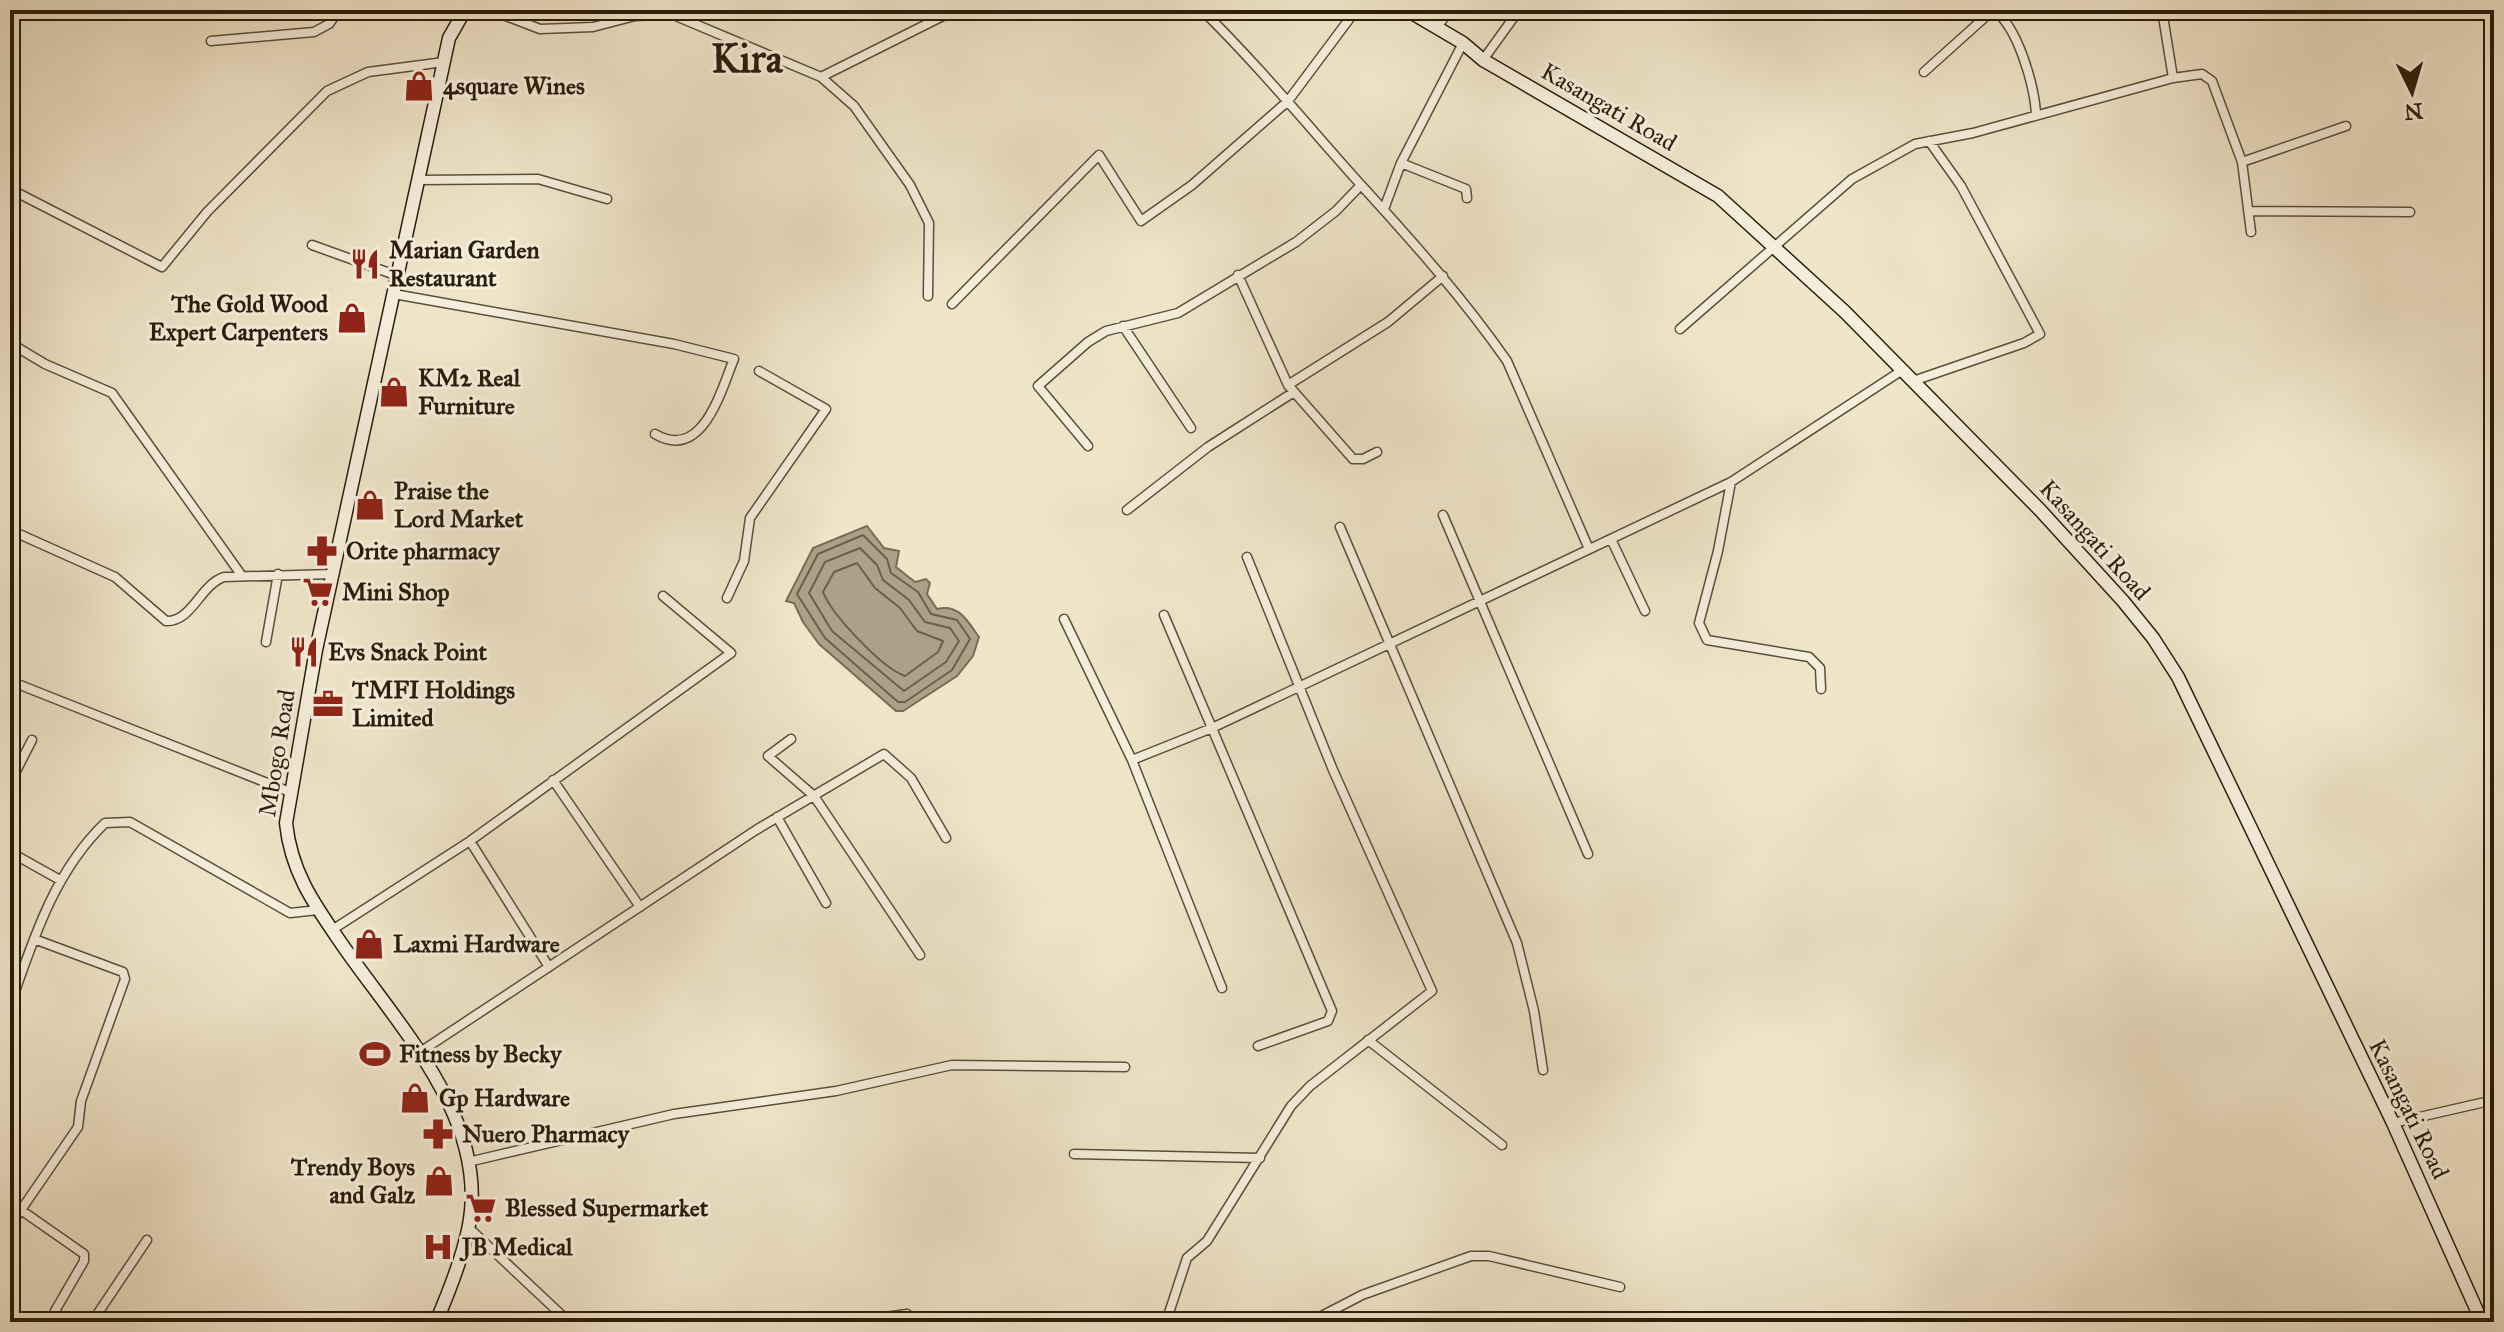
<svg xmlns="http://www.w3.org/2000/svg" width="2504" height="1332" font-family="'IM FELL Great Primer',serif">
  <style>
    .water { fill: #aca188; stroke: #786c56; stroke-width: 2 }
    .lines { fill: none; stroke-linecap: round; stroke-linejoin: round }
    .shore { stroke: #6b5f4a; stroke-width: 2 }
    .stream { stroke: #786c56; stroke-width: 3 }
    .street-casing { stroke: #5b4f3a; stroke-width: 11 }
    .secondary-casing { stroke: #2a1d0b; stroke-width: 15 }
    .street { stroke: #f5eedc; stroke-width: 8 }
    .secondary { stroke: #f5eedc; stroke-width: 12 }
    .labels { text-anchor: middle; stroke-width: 6; stroke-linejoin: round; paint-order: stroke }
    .poi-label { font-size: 24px; font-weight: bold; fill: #2a1d0b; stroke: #f5eedc; text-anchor: start }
    .street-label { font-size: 24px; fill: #2a1d0b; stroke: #f5eedc }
    .town-label { font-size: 40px; font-weight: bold; fill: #2a1d0b; stroke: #f5eedc }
  </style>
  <rect width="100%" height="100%" fill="#efe5c9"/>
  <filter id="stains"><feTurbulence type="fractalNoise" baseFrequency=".0025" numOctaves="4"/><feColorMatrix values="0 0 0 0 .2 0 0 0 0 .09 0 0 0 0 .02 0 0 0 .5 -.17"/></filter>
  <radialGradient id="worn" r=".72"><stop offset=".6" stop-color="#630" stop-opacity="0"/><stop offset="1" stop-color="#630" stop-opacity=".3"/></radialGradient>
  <!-- water -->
  <path class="water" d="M867,526L884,548L899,551L896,567L915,582L926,579L930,583L927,594L937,609C959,603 968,622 979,637L973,656L957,676L903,711H896L819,644L803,622L794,603L786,601L813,548Z"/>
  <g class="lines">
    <!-- shore -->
    <path class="shore" d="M863,535L887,559L891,573L918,592L931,614L957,620L970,639L952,670L905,702H898L825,638L797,594L818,554Z
      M860,548L877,565L883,580L909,600L925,622L950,628L959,641L946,662L904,691L832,631L809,593L825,562Z
      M857,563L875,588L900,608L917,631L943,641L938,652L905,676C882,668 832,615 823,592L834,572Z"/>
    <!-- stream -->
    <path class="stream" d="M2494,123V142"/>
    <!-- street casing -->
    <g class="street-casing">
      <path id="street" d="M490,10L540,29L593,27L635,16L671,14L821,77L854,106L910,185L929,223L928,296
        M1202,10C1259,66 1309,127 1362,186C1413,242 1463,298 1507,361L1589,549
        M1994,10C2018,27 2034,85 2036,113
        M1437,27L1450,10
        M211,41L314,32L329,24L339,10
        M1483,60L1519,10
        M1924,72L1993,10
        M821,77L955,10
        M2173,78L2202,74L2212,81L2242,162L2251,232
        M2242,162L2346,126
        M1401,163L1466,189L1467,198
        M419,180L538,179L607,199
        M10,189L162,267L207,212L327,91L368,72L444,62
        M1384,209L1401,163L1463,43
        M2248,211L2410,212
        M312,245L398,276
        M1238,275L1288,385L1353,459H1363L1377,452
        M394,294L674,344L734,359C721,390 703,462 655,434
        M952,304L1099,155L1141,221L1192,185L1288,101L1356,10
        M1123,326L1191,428
        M1680,329L1852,179L1915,144L1973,133L2173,78L2162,10
        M10,343L45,364L112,393L242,576
        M1913,381L2024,343L2040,334L1961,186L1929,141
        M1288,385L1388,322L1443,276
        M1088,446L1038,386L1088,342L1106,331L1178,313L1296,242L1336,211L1361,185
        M1731,482L1718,551L1699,623L1707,640L1809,657L1820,668L1821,689
        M1127,510L1208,447L1294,392
        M1443,515L1588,854
        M1340,527L1517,943L1534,1011L1543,1070
        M10,530L115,577L166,621C192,622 200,585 224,577L333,574
        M1611,539L1645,611
        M727,598L744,561L750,518L826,409L759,371
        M1164,615L1332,1011L1328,1021L1258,1046
        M1064,619L1132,760
        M266,642L278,574
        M10,681L290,792
        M791,739L768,756L814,796L920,955
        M553,780L640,907
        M10,783L32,740
        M777,817L826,903
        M470,841L549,967
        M10,852L60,880
        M332,930L470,841L731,653L663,596
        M1222,988L1132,760L1212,728L1731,482L1901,371
        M10,1006C33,940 54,872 105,823L130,822L290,913L318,910
        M1368,1040L1502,1145
        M420,1052L756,830L884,754L911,778L946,838
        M2393,1123L2494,1100
        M1074,1154L1260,1158
        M468,1162L674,1114L836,1091L952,1065L1125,1067
        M21,1210L78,1127L81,1101L125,979L123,972L34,939
        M10,1225L21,1210L84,1254V1261L55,1311L54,1322
        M469,1228L569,1322
        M92,1322L147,1240
        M338,1322H373
        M849,1322L907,1314
        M1166,1322L1187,1258L1207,1241L1291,1106L1310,1086L1432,991L1333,770L1247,557
        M1310,1322L1362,1295L1471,1256H1489L1620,1287"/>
    </g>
    <!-- secondary casing -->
    <g class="secondary-casing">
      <path id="secondary" d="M1407,10L1463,43L1483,60L1718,196L1845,312L2040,510L2123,601L2153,638L2178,677L2393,1123L2482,1322
        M436,1322C449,1292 461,1262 468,1230C492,1121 398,1026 341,943C314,904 291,872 286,823L316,650L449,38L465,10"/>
    </g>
    <!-- street -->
    <use href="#street" class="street"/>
    <!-- secondary -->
    <use href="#secondary" class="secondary"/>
  </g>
  <!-- icons -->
  <defs>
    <g id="shop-bare" transform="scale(2.4)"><path d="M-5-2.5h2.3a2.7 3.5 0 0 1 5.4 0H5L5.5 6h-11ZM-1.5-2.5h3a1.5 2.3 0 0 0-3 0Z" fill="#8f2418" stroke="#f5eedc" stroke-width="2.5" paint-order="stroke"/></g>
    <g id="restaurant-bare" transform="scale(2.4)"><path d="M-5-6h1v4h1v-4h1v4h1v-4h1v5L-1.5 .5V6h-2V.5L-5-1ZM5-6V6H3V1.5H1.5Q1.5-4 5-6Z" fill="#8f2418" stroke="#f5eedc" stroke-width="2.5" paint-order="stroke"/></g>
    <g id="pharmacy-bare" transform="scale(2.4)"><path d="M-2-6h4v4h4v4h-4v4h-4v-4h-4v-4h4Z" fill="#8f2418" stroke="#f5eedc" stroke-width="2.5" paint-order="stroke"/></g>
    <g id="supermarket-bare" transform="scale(2.4)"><path d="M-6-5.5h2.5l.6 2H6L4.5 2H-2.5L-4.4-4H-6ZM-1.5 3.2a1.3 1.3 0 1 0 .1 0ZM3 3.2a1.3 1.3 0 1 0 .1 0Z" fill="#8f2418" stroke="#f5eedc" stroke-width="2.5" paint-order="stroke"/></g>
    <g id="office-bare" transform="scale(2.4)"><path d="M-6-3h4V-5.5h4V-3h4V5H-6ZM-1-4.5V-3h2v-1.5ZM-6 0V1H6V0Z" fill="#8f2418" stroke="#f5eedc" stroke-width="2.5" paint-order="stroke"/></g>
    <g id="stadium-bare" transform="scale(2.4)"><path d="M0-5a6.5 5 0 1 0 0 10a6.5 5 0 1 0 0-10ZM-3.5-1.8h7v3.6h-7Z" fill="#8f2418" stroke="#f5eedc" stroke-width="2.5" paint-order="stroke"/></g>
    <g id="hospital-bare" transform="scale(2.4)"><path d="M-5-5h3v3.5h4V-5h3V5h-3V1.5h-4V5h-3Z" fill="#8f2418" stroke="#f5eedc" stroke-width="2.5" paint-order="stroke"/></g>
  </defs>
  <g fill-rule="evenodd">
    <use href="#shop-bare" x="419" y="86"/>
    <use href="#restaurant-bare" x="365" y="264"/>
    <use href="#shop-bare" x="352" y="318"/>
    <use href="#shop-bare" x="394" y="392"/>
    <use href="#shop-bare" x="370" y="505"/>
    <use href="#pharmacy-bare" x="322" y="551"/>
    <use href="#supermarket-bare" x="318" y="592"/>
    <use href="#restaurant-bare" x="304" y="652"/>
    <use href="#office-bare" x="328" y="704"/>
    <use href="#shop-bare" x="369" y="944"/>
    <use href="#stadium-bare" x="375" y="1054"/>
    <use href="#shop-bare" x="415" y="1098"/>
    <use href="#pharmacy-bare" x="438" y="1134"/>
    <use href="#shop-bare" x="439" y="1181"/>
    <use href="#supermarket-bare" x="481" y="1208"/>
    <use href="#hospital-bare" x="438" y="1247"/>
  </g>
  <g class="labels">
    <!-- poi labels -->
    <g class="poi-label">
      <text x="443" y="94">4square Wines</text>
      <text x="389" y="258">Marian Garden<tspan x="389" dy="28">Restaurant</tspan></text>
      <text x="328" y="312" text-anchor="end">The Gold Wood<tspan x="328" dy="28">Expert Carpenters</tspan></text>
      <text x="418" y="386">KM2 Real<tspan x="418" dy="28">Furniture</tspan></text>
      <text x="394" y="499">Praise the<tspan x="394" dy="28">Lord Market</tspan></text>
      <text x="346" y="559">Orite pharmacy</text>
      <text x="342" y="600">Mini Shop</text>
      <text x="328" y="660">Evs Snack Point</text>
      <text x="352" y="698">TMFI Holdings<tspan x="352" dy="28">Limited</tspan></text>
      <text x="393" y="952">Laxmi Hardware</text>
      <text x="399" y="1062">Fitness by Becky</text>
      <text x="439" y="1106">Gp Hardware</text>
      <text x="462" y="1142">Nuero Pharmacy</text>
      <text x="415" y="1175" text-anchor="end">Trendy Boys<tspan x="415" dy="28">and Galz</tspan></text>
      <text x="505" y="1216">Blessed Supermarket</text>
      <text x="462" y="1255">JB Medical</text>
    </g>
    <!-- street labels -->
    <g class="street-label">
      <text transform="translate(1609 107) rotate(30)" y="8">Kasangati Road</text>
      <text transform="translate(2095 540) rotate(48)" y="8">Kasangati Road</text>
      <text transform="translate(277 753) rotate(-81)" y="8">Mbogo Road</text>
      <text transform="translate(2409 1109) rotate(64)" y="8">Kasangati Road</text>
    </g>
    <!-- town labels -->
    <g class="town-label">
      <text x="747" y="72">Kira</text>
    </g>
  </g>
  <!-- margin -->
  <rect width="2504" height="1332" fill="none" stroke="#efe5c9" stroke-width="40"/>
  <rect x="12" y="12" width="2480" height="1308" fill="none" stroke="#2a1d0b" stroke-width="4"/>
  <rect x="20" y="20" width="2464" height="1292" fill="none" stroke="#2a1d0b" stroke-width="2"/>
  <!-- north arrow -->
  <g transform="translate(2412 92) rotate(175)" stroke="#f5eedc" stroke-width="6" paint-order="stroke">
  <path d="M0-6L14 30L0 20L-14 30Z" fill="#2a1d0b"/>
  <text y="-12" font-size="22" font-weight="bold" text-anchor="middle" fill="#2a1d0b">N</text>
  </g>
  <rect width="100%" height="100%" filter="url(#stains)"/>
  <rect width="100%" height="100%" fill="url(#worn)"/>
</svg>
